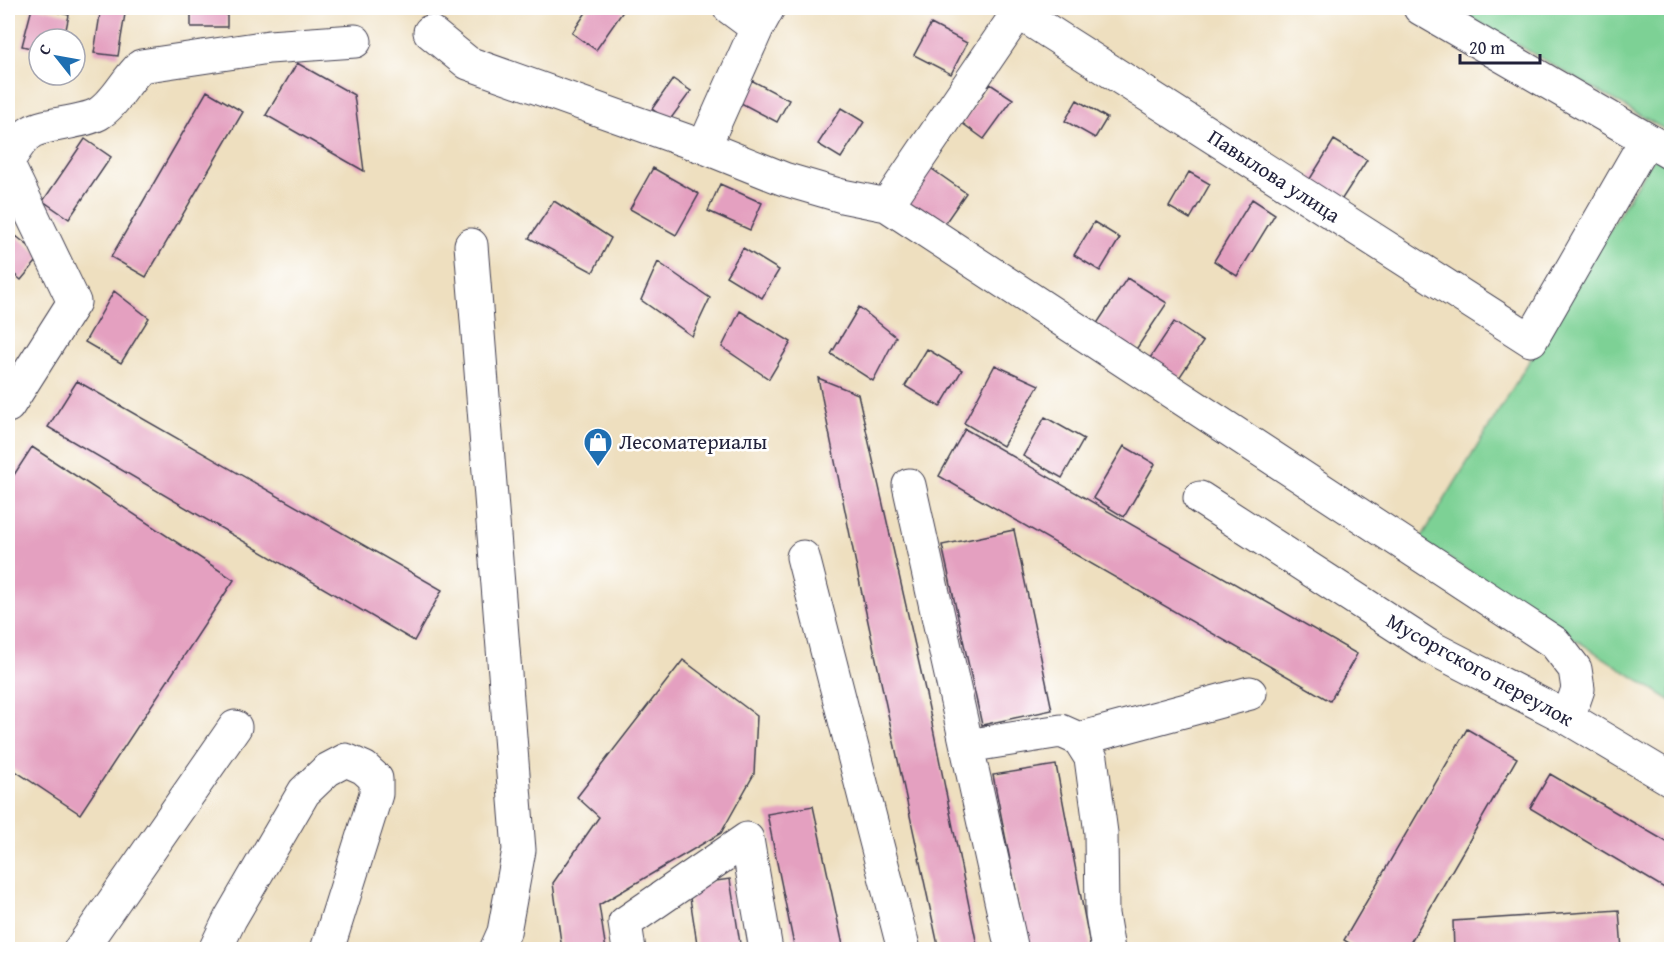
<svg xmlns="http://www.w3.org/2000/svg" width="1679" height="957" font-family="'Gentium Book Plus',serif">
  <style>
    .green { fill: #7dd195; stroke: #507a68; stroke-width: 1.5 }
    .building { fill: #e4a0c0 }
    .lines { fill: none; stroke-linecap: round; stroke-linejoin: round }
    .minor-casing { stroke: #413e4f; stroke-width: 35 }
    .minor { stroke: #fff; stroke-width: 33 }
    .labels { text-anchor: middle; stroke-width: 5; stroke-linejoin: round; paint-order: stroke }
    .street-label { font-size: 21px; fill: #22223b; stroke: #fff }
    .poi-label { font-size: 21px; fill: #22223b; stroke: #fff; text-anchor: start }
  </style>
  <rect width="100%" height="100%" fill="#fff"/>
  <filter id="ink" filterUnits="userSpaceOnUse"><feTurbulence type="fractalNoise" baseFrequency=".0167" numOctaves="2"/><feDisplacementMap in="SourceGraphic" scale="12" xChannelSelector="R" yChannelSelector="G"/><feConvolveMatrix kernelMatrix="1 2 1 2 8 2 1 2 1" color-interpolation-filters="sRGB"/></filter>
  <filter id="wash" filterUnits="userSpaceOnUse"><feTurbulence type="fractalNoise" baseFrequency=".008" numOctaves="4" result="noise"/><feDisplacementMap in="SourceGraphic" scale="24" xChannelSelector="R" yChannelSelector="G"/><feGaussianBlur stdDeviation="1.35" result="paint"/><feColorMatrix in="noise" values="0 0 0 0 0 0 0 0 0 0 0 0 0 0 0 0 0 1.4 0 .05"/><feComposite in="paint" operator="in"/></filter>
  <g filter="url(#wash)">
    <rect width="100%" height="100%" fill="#eedfbf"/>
    <!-- green -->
    <path class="green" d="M1454,8H1671V701L1420,540L1669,132Z"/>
    <g id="blocks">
      <!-- building -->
      <path class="building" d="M32,8H40L69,15L64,39H39V50L22,46Z
        M101,8H126L118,56L94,53Z
        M191,8H227V27H191Z
        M589,8H621L624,10L596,50L572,33Z
        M931,24L967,43L951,74L914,55Z
        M297,63L354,95L364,171L266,115Z
        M673,79L691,91L669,121L652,109Z
        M751,80L789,100L777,122L739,102Z
        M990,84L1013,99L984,139L962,123Z
        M207,91L243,112L146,277L111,257Z
        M1077,100L1107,118L1095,138L1065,121Z
        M841,108L864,122L841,158L818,144Z
        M85,139L111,157L69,219L43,201Z
        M1334,140L1367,160L1340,202L1308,182Z
        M929,167L966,193L941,229L903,203Z
        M653,168L699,194L676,235L630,209Z
        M1189,172L1210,184L1190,219L1169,207Z
        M720,184L762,203L750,230L708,211Z
        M1252,199L1275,214L1237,276L1214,261Z
        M554,201L611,238L593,272L529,238Z
        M1094,222L1120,238L1100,271L1074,255Z
        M16,236L41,256L21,280L8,269V247Z
        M743,248L779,270L762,298L726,276Z
        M658,262L710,298L692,336L641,300Z
        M1127,278L1167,303L1135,351L1096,325Z
        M114,291L149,318L121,363L85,342Z
        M859,307L896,337L873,381L831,354Z
        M740,311L791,342L769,379L722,347Z
        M1174,322L1203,342L1177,381L1148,361Z
        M927,349L962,370L940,407L905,386Z
        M995,365L1039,385L1003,446L964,423Z
        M818,378L858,394L926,694L978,950H939L862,594Z
        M77,381L442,590L414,641L48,427Z
        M1045,417L1084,439L1062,478L1023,456Z
        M965,429L1357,654L1330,701L939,476Z
        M1124,446L1155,464L1124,517L1093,498Z
        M32,447L234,580L80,814L8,766V484Z
        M1014,530L1052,710L982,725L942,545Z
        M683,660L757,716L754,774L721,833L599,905L606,950H562L553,883L599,817L577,797Z
        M1467,729L1517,758L1406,950H1360L1344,940Z
        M1056,765L1091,950H1028L993,775Z
        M1550,774L1672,845V882L1666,889L1530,808Z
        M813,806L844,950H795L767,814Z
        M730,879L741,950H698L688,885Z
        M1619,910L1622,950H1454L1453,921Z"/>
    </g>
  </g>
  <g filter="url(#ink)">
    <use href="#blocks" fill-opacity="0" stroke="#413e4f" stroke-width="1.5"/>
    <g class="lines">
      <!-- minor casing -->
      <g class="minor-casing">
        <path id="minor" d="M730,8L757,28L768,8
          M1420,8L1672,154
          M1018,12L1531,340L1646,140
          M757,28L704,147L784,179L842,196L887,205L1555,643L1575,669L1578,689L1568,718
          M430,32L468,63L704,147
          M8,161C14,152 21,138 31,132C46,123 79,124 98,114C116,103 125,81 141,66L269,47L355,41
          M8,165L74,302L8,406
          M887,205L1021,8
          M471,245L519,850L504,932L496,950
          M909,485L1012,950
          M1200,498L1430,647L1568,718L1672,780
          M803,557L904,950
          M1079,739L1250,693
          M967,746L1061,731L1079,739L1091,758L1101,833L1102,914L1108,950
          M80,950L235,727
          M215,950L230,919L304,792L327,770L346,760L364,768L376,779V794L327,950
          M629,950L625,923L747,839L766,950"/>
      </g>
      <!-- minor -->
      <use href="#minor" class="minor"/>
    </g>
  </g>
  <!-- icons -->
  <defs>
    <g id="shop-pin" transform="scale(1.5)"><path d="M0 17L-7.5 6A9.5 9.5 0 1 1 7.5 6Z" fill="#1f6fb2" stroke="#fff"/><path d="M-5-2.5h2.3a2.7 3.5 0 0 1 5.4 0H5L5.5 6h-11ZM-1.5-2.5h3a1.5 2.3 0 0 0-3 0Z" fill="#fff"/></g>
  </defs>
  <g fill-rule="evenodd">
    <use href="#shop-pin" x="598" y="442"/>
  </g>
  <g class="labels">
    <!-- street labels -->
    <g class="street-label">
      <text transform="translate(1274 176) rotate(33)" y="7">Павылова улица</text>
      <text transform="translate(1480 670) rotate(29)" y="7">Мусоргского переулок</text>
    </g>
    <!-- poi labels -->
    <g class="poi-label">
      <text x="619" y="449">Лесоматериалы</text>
    </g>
  </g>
  <!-- margin -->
  <rect width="1679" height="957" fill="none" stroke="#fff" stroke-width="30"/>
  <!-- north arrow -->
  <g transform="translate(57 57) rotate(301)"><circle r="28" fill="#ffffff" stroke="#a7a7b1" stroke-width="1.5"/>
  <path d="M0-4.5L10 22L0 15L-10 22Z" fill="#1f6fb2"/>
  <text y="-9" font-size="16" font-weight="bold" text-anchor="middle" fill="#22223b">С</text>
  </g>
  <!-- scale -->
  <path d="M1460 54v9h80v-9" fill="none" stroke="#22223b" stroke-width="3"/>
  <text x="1469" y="54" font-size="18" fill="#22223b" stroke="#ffffff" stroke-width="4.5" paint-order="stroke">20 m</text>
</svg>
